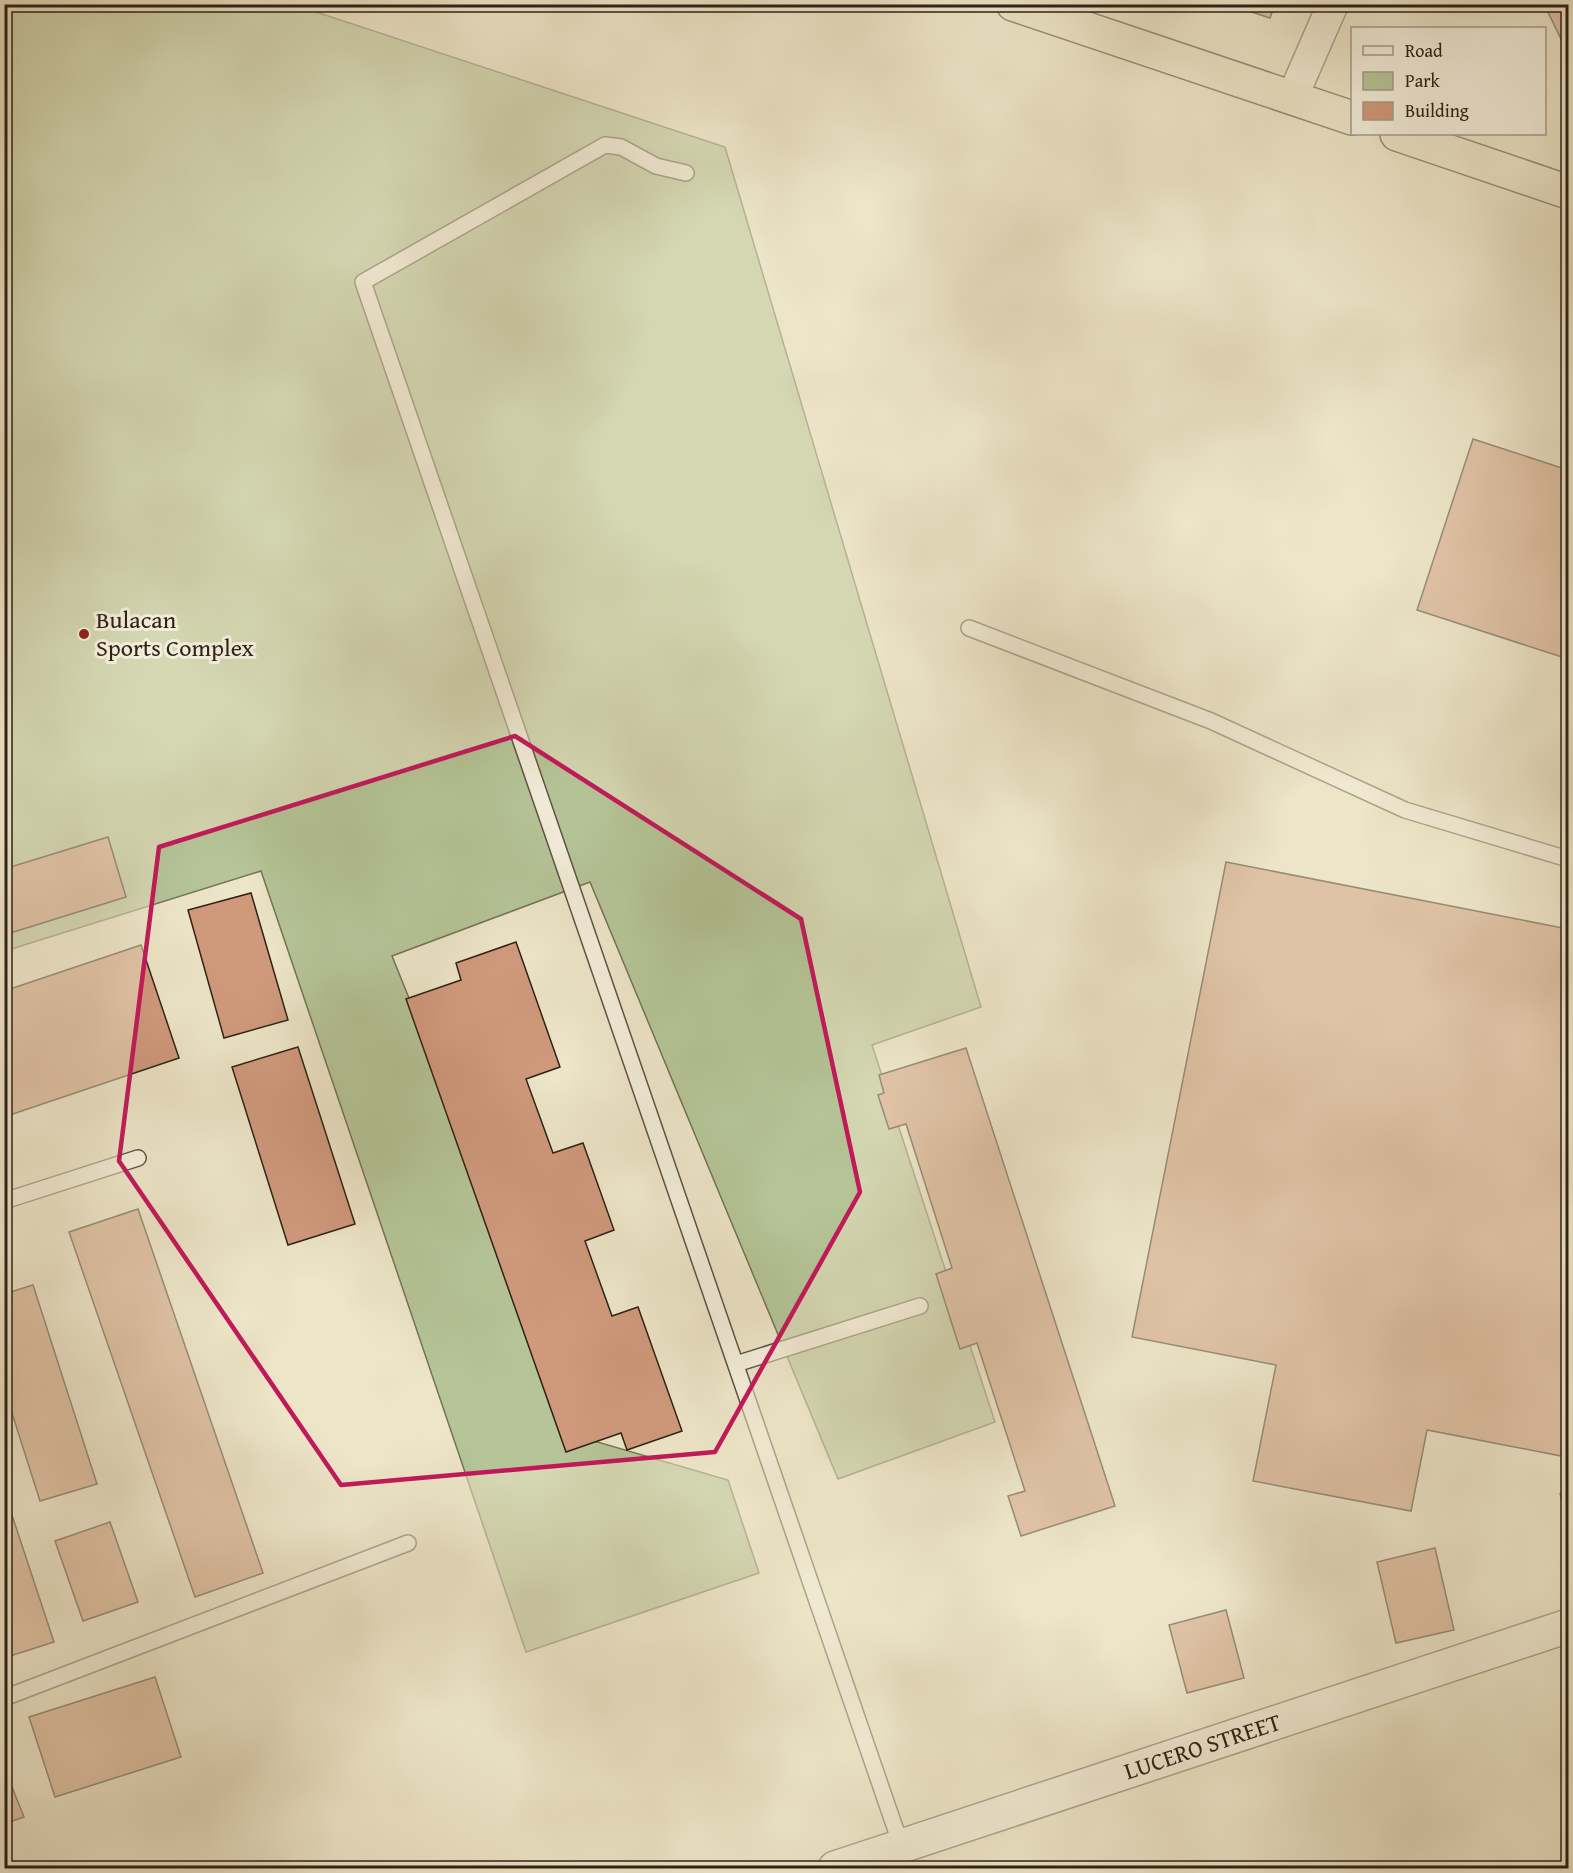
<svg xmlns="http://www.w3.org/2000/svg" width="1573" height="1873" font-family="'Gentium Book Plus',serif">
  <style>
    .green { fill: #b5c598; stroke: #727458; stroke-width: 1.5 }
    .building { fill: #d0997c; stroke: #2e2217; stroke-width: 1.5 }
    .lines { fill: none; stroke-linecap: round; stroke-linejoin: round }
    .service-casing { stroke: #5e5343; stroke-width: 18 }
    .minor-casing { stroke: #5e5343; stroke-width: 33 }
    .tertiary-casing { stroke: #5e5343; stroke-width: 36 }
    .trunk-casing { stroke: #2e2217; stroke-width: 36 }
    .service { stroke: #f3eedb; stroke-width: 15 }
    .minor { stroke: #f3eedb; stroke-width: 30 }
    .tertiary { stroke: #f3eedb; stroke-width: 33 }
    .trunk { stroke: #ede5c8; stroke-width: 33 }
    .marked { fill: none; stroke: #c2185b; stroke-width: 4.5; stroke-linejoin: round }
    .poi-dot { fill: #8f2418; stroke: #f3eedb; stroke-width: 2 }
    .labels { text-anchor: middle; stroke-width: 6; stroke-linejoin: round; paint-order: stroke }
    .poi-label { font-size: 24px; fill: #2e2217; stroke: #f3eedb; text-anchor: start }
    .street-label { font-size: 24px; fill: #2e2217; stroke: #f3eedb }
  </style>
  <rect width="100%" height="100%" fill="#ede5c8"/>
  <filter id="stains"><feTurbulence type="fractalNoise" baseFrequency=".00333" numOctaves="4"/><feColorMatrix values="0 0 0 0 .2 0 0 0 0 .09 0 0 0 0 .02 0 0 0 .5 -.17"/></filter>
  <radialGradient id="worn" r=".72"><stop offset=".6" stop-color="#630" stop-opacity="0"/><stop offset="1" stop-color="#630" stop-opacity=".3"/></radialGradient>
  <!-- green -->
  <path class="green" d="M5,5H295L725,147L981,1007L872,1045L995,1422L838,1479L590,882L392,956L587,1439L728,1480L759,1573L526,1652L261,871L5,951Z"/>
  <!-- building -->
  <path class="building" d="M1227,4H1275L1270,18Z
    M1544,4H1568V38L1562,41Z
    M1473,439L1568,470V659L1417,610Z
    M108,837L126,897L4,935V869Z
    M1226,862L1568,929V1419L1561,1456L1427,1430L1411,1511L1253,1481L1276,1365L1132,1337Z
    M251,893L288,1020L224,1038L188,910Z
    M516,942L560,1067L526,1079L553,1153L583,1143L614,1230L585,1241L612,1316L638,1307L682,1431L627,1450L621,1433L566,1452L406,999L461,980L456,963Z
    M141,945L179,1058L4,1117V991Z
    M298,1047L355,1224L288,1245L232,1067Z
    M966,1048L1115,1506L1021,1536L1008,1496L1025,1491L977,1343L960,1349L936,1274L952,1268L906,1124L889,1129L878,1095L884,1093L879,1075Z
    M138,1209L263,1573L195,1597L69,1232Z
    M33,1285L97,1484L40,1501L4,1388V1294Z
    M4,1491L54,1642L4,1658Z
    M1568,1491V1518L1560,1494Z
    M110,1522L138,1602L83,1621L55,1541Z
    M1435,1548L1454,1630L1396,1643L1377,1562Z
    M1226,1610L1244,1678L1187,1693L1169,1625Z
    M155,1677L181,1757L55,1797L29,1717Z
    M4,1767L24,1817L4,1824Z"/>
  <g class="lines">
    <!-- service casing -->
    <g class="service-casing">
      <path id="service" d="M686,173L656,166L621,147L605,145L363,282L902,1848
        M969,628L1211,721L1405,810L1568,859
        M4,1201L138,1158
        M736,1364L920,1306
        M4,1698L408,1543"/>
    </g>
    <!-- minor casing -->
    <g class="minor-casing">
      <path id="minor" d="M1292,98L1333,4"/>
    </g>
    <!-- tertiary casing -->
    <g class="tertiary-casing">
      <g id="tertiary">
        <path id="s1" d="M835,1868L1568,1626"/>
      </g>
    </g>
    <!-- trunk casing -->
    <g class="trunk-casing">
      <path id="trunk" d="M1013,4L1352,118
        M1397,134L1568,192"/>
    </g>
    <!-- service -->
    <use href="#service" class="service"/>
    <!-- minor -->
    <use href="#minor" class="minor"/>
    <!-- tertiary -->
    <use href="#tertiary" class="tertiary"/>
    <!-- trunk -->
    <use href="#trunk" class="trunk"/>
  </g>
  <!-- marked area -->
  <path d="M0 0H1573V1873H0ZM515,736L801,919L860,1192L715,1452L341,1485L119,1161L159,847Z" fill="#ede5c8" fill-opacity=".55" fill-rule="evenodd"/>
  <path class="marked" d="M515,736L801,919L860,1192L715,1452L341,1485L119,1161L159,847Z"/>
  <!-- markers -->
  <circle class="poi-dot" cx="84" cy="634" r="6"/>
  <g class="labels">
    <!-- poi labels -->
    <g class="poi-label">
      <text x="96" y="628">Bulacan<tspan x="96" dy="28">Sports Complex</tspan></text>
    </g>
    <!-- street labels -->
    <g class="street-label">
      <text dy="8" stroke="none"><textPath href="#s1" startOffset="387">LUCERO STREET</textPath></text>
    </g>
  </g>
  <!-- margin -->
  <rect width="1573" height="1873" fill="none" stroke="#ede5c8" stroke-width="24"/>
  <rect x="6" y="6" width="1561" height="1861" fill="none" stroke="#2e2217" stroke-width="3"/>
  <rect x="12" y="12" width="1549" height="1849" fill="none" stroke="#2e2217" stroke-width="1.5"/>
  <!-- legend -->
  <rect x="1351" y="27" width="195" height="108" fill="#f3eedb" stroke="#a49c8d" stroke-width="1.5"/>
  <rect x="1363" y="46" width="30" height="9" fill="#f3eedb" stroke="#a49c8d" stroke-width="1.5"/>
  <text x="1405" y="57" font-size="18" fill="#2e2217">Road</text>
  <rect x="1363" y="72" width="30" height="18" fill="#b5c598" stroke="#a49c8d" stroke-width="1.5"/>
  <text x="1405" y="87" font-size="18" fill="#2e2217">Park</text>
  <rect x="1363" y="102" width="30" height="18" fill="#d0997c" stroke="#a49c8d" stroke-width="1.5"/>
  <text x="1405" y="117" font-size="18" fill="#2e2217">Building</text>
  <rect width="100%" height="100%" filter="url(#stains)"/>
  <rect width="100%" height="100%" fill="url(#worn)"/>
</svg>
